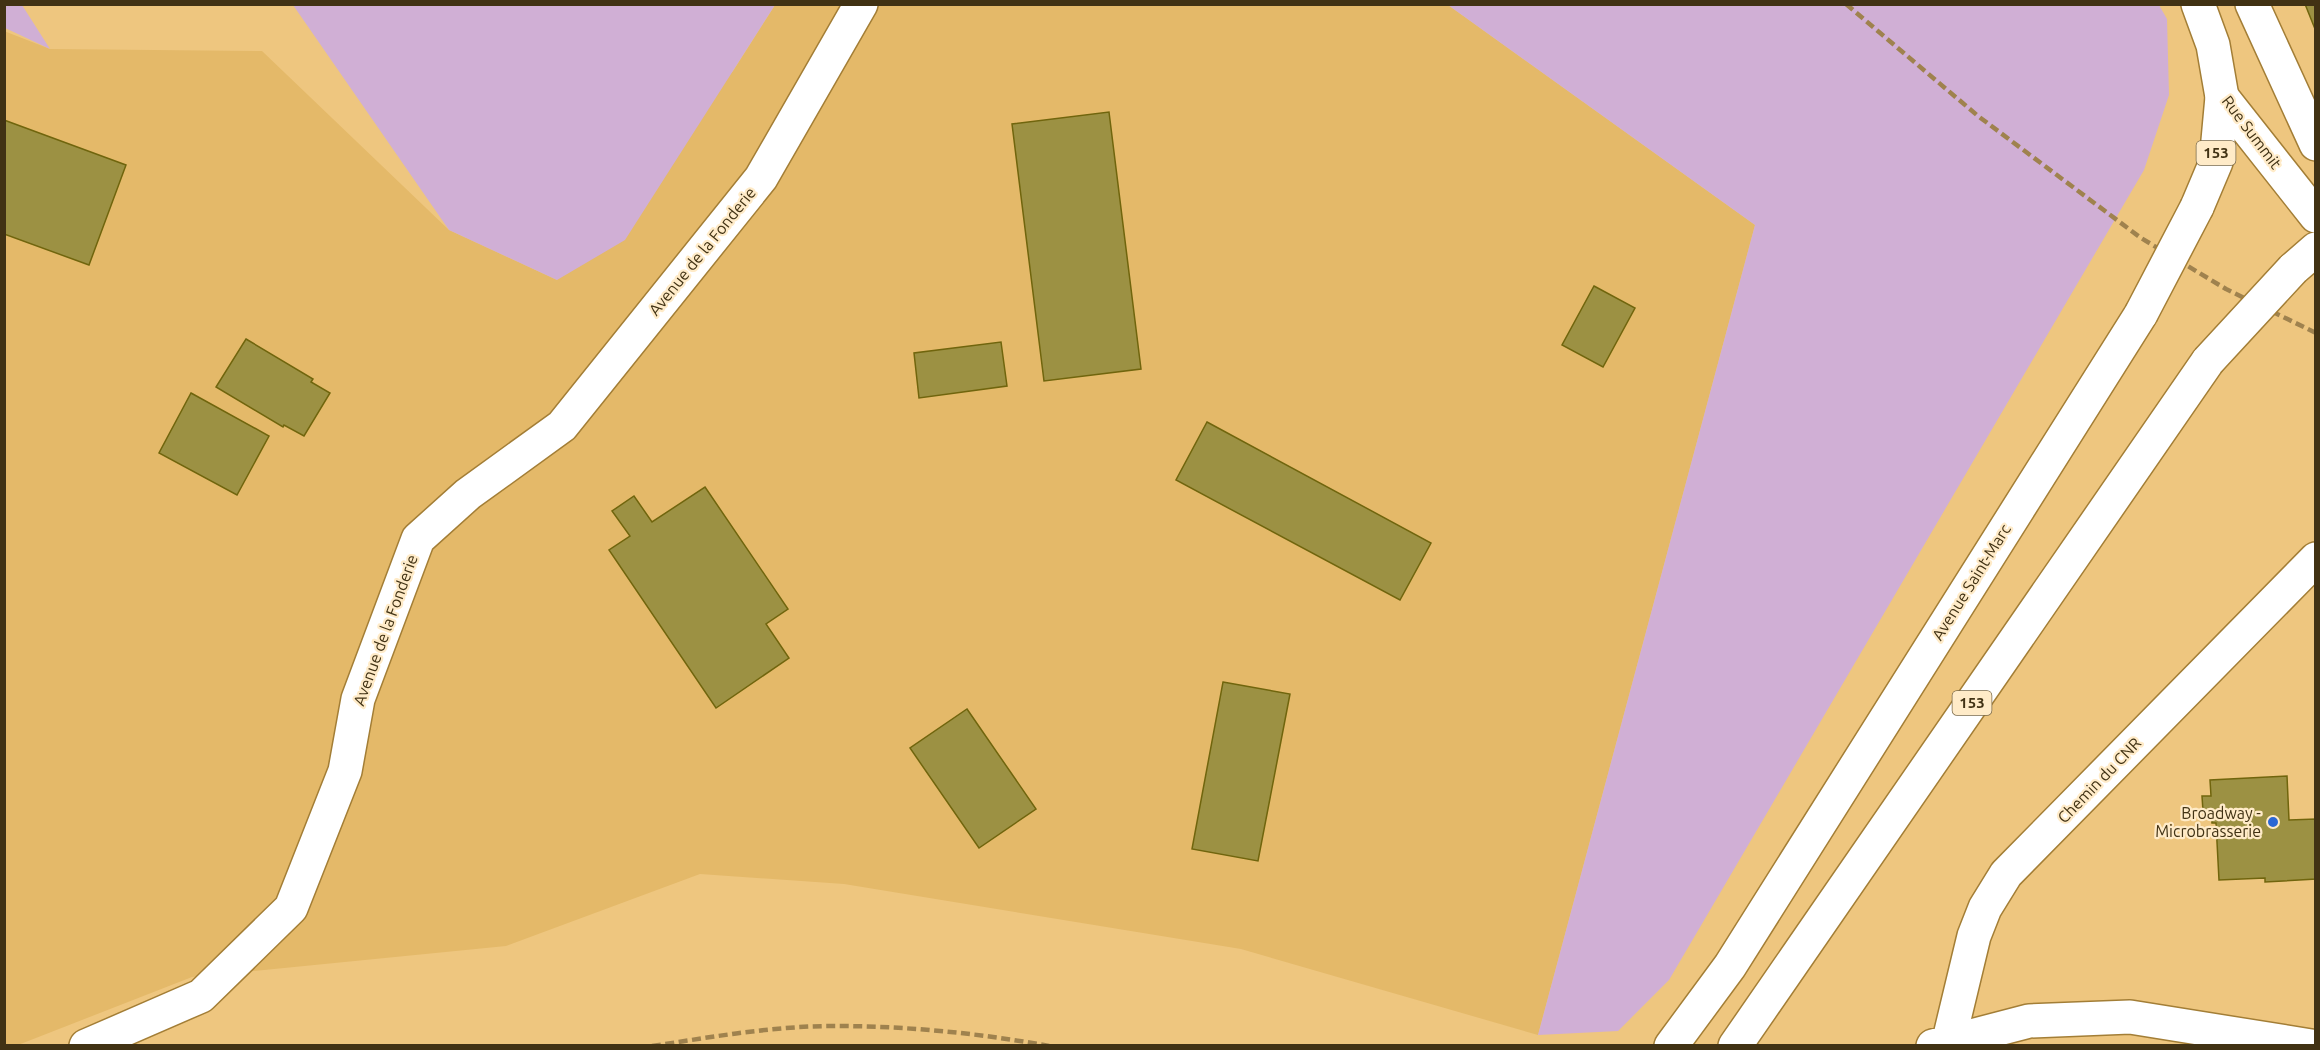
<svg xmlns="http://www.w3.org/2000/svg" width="2320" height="1050" font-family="Ubuntu,sans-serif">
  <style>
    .built { fill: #e4b969 }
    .green { fill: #d0afd5 }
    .building { fill: #9c9143; stroke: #70650d; stroke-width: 1.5 }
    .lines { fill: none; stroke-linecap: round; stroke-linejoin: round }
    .minor-casing { stroke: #a37e36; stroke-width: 36 }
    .major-casing { stroke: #a37e36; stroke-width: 36 }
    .minor { stroke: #fff; stroke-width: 33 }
    .major { stroke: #fff; stroke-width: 33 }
    .rail { stroke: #9f824e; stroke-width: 4.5; stroke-dasharray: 9 4.5; stroke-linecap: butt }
    .major-bridge-casing { stroke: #a37e36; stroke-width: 36; stroke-linecap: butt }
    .major-bridge { stroke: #fff; stroke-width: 33 }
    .poi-dot { fill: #2b67d4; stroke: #ffebc8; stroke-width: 2 }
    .labels { text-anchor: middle; stroke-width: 4.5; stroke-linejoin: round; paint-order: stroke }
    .shield { fill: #ffebc8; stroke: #7a6a4a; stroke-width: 1.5 }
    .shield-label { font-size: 15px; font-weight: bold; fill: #413214 }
    .street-label { font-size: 16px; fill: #413214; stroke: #ffebc8 }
    .poi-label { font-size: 16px; fill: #413214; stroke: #ffebc8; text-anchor: end }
  </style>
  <rect width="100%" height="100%" fill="#eec67f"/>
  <!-- built -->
  <path class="built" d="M775,5H1448L1755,225L1538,1035L1241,949L844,884L700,874L506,946L192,977L18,1045H5L4,31L50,49L262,51L449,230L557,280L733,71Z"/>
  <!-- green -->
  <path class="green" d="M5,4L22,5L50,49L5,28Z
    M293,5H775L625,240L557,280L449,230Z
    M2159,5L2167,19L2169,95L2144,170L1669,980L1618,1031L1538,1035L1755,225L1448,5Z"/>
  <!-- building -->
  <path class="building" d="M2305,4H2316V28L2315,29Z
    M1109,112L1141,369L1044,381L1012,124Z
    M4,120L126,165L89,265L4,234Z
    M1594,286L1635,308L1603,367L1562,345Z
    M246,339L313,379L311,382L330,393L304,436L284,425L283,427L216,387Z
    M1001,342L1007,386L919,398L914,353Z
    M191,393L269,436L237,495L159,453Z
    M1207,422L1431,543L1400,600L1176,480Z
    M705,487L788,609L766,624L789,658L716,708L609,550L630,536L612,511L634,496L652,522Z
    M1223,682L1290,694L1258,861L1192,849Z
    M967,709L1036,809L979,848L910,748Z
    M2287,776L2289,820L2316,819V879L2265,882V878L2219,880L2216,823H2212L2211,811H2203L2202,796H2211L2210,780Z"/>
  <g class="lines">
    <!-- minor casing -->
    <g class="minor-casing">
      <path id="minor" d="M2252,4L2316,144
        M2222,97L2316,216
        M1949,1040L1974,936L1985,908L2006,874L2316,559
        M86,1046L201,996L291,908L345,771L358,699L418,539L468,494L562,426L761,178L861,4
        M1933,1046L2029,1021L2130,1017L2311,1046"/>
    </g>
    <!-- major casing -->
    <g class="major-casing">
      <path id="major" d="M2197,207L2216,162L2222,97L2213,45L2198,4
        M2293,269L2316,249
        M1671,1046L1730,966L2141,314
        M1735,1046L2208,361"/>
    </g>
    <!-- minor -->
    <use href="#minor" class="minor"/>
    <!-- major -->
    <use href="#major" class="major"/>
    <!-- rail -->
    <path class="rail" d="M1846,4L1978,116L2141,238L2226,289L2316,333
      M652,1046C712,1037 773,1026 834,1026C906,1026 978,1033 1049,1046"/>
    <!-- major-bridge casing -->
    <g class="major-bridge-casing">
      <path id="major-bridge" d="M2141,314L2197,207
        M2208,361L2293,269"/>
    </g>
    <!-- major-bridge -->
    <use href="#major-bridge" class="major-bridge"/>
  </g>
  <!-- markers -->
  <circle class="poi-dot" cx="2273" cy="822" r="6"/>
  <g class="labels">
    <!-- shield labels -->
    <g class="shield">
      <rect x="2196.5" y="141" width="39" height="24" rx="4.5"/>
      <rect x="1952.5" y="691" width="39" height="24" rx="4.5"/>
    </g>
    <g class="shield-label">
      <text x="2216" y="158">153</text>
      <text x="1972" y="708">153</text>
    </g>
    <!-- street labels -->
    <g class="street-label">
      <text transform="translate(2252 132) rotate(53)" y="6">Rue Summit</text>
      <text transform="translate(702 251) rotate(-51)" y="6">Avenue de la Fonderie</text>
      <text transform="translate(1971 582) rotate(-58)" y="6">Avenue Saint-Marc</text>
      <text transform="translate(385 630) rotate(-70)" y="6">Avenue de la Fonderie</text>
      <text transform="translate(2099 780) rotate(-46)" y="6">Chemin du CNR</text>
    </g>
    <!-- poi labels -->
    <g class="poi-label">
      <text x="2261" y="819">Broadway -<tspan x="2261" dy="18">Microbrasserie</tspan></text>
    </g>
  </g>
  <!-- border -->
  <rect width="2320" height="1050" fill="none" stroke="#413214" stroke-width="12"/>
</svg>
